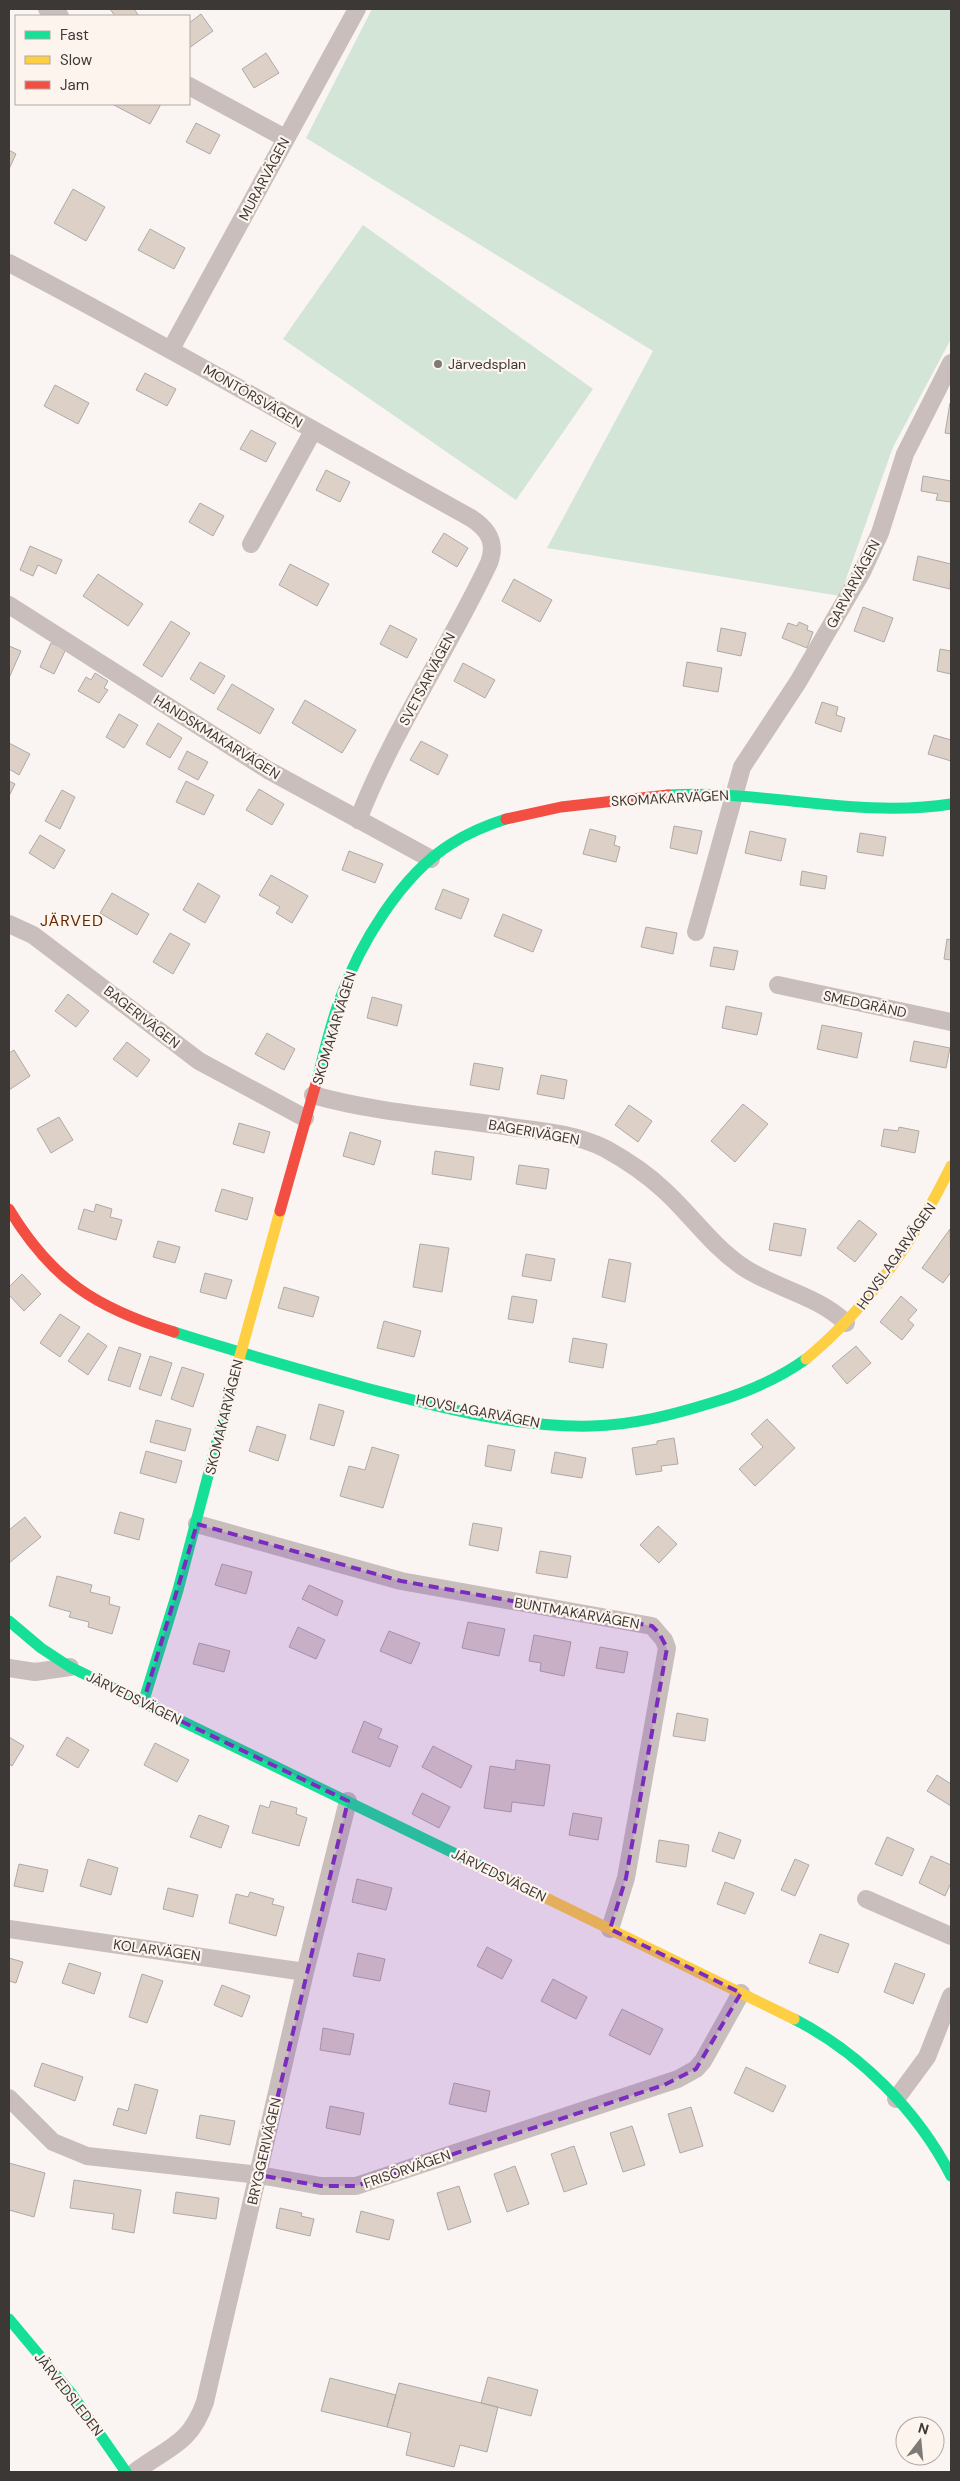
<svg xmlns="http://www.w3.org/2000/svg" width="960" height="2481" font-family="'DM Sans',sans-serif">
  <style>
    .green { fill: #d2e5d6 }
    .building { fill: #dcd0c7; stroke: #aeaaa8 }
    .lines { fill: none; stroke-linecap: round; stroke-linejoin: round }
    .street { stroke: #c9bebc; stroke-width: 18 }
    .fast { stroke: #16e098; stroke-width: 11 }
    .slow { stroke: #ffcf43; stroke-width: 11 }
    .jam { stroke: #f24e42; stroke-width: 11 }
    .marked { fill: #7b2cbf; fill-opacity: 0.2; stroke: #7b2cbf; stroke-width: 4; stroke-dasharray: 10 6; stroke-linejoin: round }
    .poi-dot { fill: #7e7a78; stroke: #fdf4ee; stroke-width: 2 }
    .labels { text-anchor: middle; stroke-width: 4.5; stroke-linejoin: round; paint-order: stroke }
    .street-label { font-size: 14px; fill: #3c3836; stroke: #fdf4ee }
    .poi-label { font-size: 14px; fill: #3c3836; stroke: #fdf4ee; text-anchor: start }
    .quarter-label { font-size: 16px; letter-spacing: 1px; fill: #652900; stroke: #fdf4ee }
  </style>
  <rect width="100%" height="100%" fill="#faf5f2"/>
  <!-- green -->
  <path class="green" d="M372,9H950L951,339L893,447L840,596L547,548L653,351L306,138Z
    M363,225L593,389L516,500L283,339Z"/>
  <!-- building -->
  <path class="building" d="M110,9H134L139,16H115Z
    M201,14L213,31L189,48V23Z
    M266,53L279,73L254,88L242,69Z
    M112,104H161L150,124Z
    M196,123L220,135L210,154L186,142Z
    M9,150L16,154L9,169Z
    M73,189L105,207L86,241L54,223Z
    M150,229L185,248L174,269L138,250Z
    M145,373L176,389L167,406L136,390Z
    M55,385L89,403L78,424L44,406Z
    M950,403H951V434L945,433Z
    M251,430L276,443L266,462L240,449Z
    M326,470L350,482L340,502L316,490Z
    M923,476L951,481V502L936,500L938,494L921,491Z
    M200,503L224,516L213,536L189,522Z
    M444,533L468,548L457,567L432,552Z
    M30,546L62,560L56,574L38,565L33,576L20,570Z
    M918,556L951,564L950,589L913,580Z
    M290,564L329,584L317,606L279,585Z
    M98,574L143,604L128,626L83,596Z
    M514,579L552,600L540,622L502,601Z
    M863,607L893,618L884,642L854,631Z
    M171,621L190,633L162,677L143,665Z
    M799,622L808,626L807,630L813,632L807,648L782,638L788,623L797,626Z
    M390,625L417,639L407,658L380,644Z
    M721,628L746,633L741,656L717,651Z
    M51,643L66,649L54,674L40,667Z
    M9,646L21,651L9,678Z
    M940,649L951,651V674L937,671Z
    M200,662L225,676L214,694L190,679Z
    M687,662L722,668L718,692L683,686Z
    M463,663L495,680L485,698L454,681Z
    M95,673L108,681L104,688L108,690L99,703L78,691L86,677L91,680Z
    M232,684L274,709L260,734L217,709Z
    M305,700L356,730L342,753L292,723Z
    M822,702L838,707L836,715L845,718L841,732L815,723Z
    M119,714L138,725L124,748L106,737Z
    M158,723L182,738L170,758L146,744Z
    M934,735L951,740V761L928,754Z
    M421,741L448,755L438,775L410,760Z
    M9,743L30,754L19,775L9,769Z
    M187,751L208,762L198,780L178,769Z
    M9,781L15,784L9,796Z
    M186,781L214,795L204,815L176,802Z
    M259,789L284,804L272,825L246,810Z
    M62,790L75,797L60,829L45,821Z
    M674,826L702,831L697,854L670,848Z
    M590,829L616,836L614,845L620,847L616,862L583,854Z
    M750,831L786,839L781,861L745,853Z
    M860,833L886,837L883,856L857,852Z
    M40,835L65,850L54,869L29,853Z
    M349,851L383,864L375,883L342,870Z
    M802,871L827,876L825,889L800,885Z
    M271,875L308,896L292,923L276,913L280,907L259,895Z
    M198,883L220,896L205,923L183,910Z
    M443,889L469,899L461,919L435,909Z
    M112,893L149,914L137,935L100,913Z
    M503,914L542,930L533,952L494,936Z
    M646,927L677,933L673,954L641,947Z
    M170,933L190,944L173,974L153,962Z
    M947,939L951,940V960L944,959Z
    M714,947L738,951L734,970L710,966Z
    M68,994L89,1011L76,1027L55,1011Z
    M372,997L402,1005L397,1026L367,1018Z
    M726,1006L762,1013L757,1035L722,1028Z
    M822,1025L862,1033L857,1058L817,1049Z
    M267,1033L295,1049L284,1070L255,1054Z
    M914,1041L950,1048L946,1068L910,1061Z
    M127,1042L150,1060L137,1077L113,1059Z
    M14,1050L30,1076L9,1090V1053Z
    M474,1063L503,1068L499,1090L470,1085Z
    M541,1075L567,1080L564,1099L537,1094Z
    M743,1104L768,1124L735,1162L711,1141Z
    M629,1105L652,1121L638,1142L615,1125Z
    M59,1117L73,1140L51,1153L37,1129Z
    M239,1123L270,1132L264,1153L233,1144Z
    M899,1127L919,1131L915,1153L881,1146L884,1129L898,1131Z
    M350,1132L381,1141L374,1165L343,1156Z
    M435,1151L474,1157L471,1180L432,1174Z
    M519,1165L549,1169L546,1189L516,1184Z
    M222,1189L253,1198L247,1220L215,1211Z
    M96,1204L112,1209L110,1217L122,1220L116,1240L78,1229L84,1209L94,1212Z
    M859,1220L877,1234L855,1262L837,1248Z
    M774,1223L806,1229L801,1256L769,1250Z
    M950,1229L951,1272L943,1283L922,1268Z
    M158,1241L180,1247L175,1263L153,1257Z
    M420,1244L449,1248L442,1292L413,1287Z
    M526,1254L555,1259L551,1281L522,1276Z
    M609,1259L631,1263L625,1302L602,1297Z
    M205,1273L232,1280L226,1299L200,1292Z
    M22,1274L41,1294L24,1311L9,1295V1287Z
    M284,1287L319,1297L313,1317L278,1308Z
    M512,1296L537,1300L533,1323L508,1319Z
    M901,1296L917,1310L908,1320L914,1325L902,1340L880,1322Z
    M60,1314L80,1327L60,1357L40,1343Z
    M384,1321L421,1331L414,1357L377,1348Z
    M88,1333L107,1346L88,1375L68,1361Z
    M573,1338L607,1344L603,1368L569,1362Z
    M856,1346L871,1363L847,1384L832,1366Z
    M119,1347L141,1354L130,1387L108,1380Z
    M150,1356L172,1363L161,1396L139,1389Z
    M182,1367L204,1374L193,1407L171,1399Z
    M319,1404L344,1411L334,1446L310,1439Z
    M767,1419L795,1448L755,1486L739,1469L763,1447L751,1434Z
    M156,1420L191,1429L185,1451L150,1442Z
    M257,1426L286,1435L278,1461L249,1451Z
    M674,1438L678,1464L661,1466L662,1471L636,1475L632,1448L657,1444V1441Z
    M488,1445L515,1450L511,1471L485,1466Z
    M372,1447L399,1455L383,1508L340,1496L349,1466L365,1470Z
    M146,1451L182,1461L176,1483L140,1473Z
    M555,1452L586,1458L582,1478L551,1473Z
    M120,1512L144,1519L139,1540L114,1533Z
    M25,1517L41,1537L9,1563V1530Z
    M473,1523L502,1528L498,1551L469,1545Z
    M658,1526L677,1544L659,1563L640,1545Z
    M540,1551L571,1556L567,1578L536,1573Z
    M222,1564L252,1572L246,1594L215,1585Z
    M57,1576L92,1585L90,1592L110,1597L109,1604L120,1607L112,1634L88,1627L89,1622L69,1617L71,1612L49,1606Z
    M309,1585L343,1601L337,1616L302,1599Z
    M468,1622L505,1629L499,1656L462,1648Z
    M298,1627L325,1640L316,1659L289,1647Z
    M389,1631L420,1643L411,1664L380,1651Z
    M534,1635L571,1642L564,1676L540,1671L541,1663L529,1661Z
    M199,1643L230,1651L224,1672L193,1664Z
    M600,1647L628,1652L624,1673L596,1668Z
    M677,1713L708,1719L705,1741L673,1736Z
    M364,1721L382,1729L378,1738L398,1746L390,1767L352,1752Z
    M9,1737L24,1746L12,1766L9,1764Z
    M67,1737L89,1750L78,1768L56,1755Z
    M155,1743L189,1760L177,1782L144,1765Z
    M433,1746L472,1766L461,1788L422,1767Z
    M516,1760L550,1765L544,1806L512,1802L511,1812L484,1808L490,1766L515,1770Z
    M937,1775L951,1784V1806L927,1791Z
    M422,1793L450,1807L439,1828L412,1814Z
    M271,1801L297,1808L296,1814L307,1818L299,1846L252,1833L260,1805L269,1808Z
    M573,1813L602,1818L598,1840L569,1835Z
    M199,1815L229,1826L221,1848L190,1837Z
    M719,1832L741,1840L734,1859L712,1851Z
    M887,1837L914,1849L902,1876L875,1864Z
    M659,1840L689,1845L686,1867L656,1862Z
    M931,1856L951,1865V1883L945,1896L919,1883Z
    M88,1859L118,1868L111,1895L80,1886Z
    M795,1859L809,1865L795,1896L781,1890Z
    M19,1864L48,1870L43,1892L14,1886Z
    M357,1879L392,1888L386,1910L352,1902Z
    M725,1882L754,1893L745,1914L717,1904Z
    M168,1888L198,1895L193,1917L163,1909Z
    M250,1892L274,1899L272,1904L284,1907L276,1936L229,1923L236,1894L248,1897Z
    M820,1934L849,1944L838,1973L809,1963Z
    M487,1947L512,1960L502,1979L477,1966Z
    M358,1953L385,1959L380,1981L353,1976Z
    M9,1958L23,1962L16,1983L9,1981Z
    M69,1963L101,1973L94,1994L62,1983Z
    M895,1963L925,1974L913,2004L884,1992Z
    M142,1974L163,1981L147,2023L129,2017Z
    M553,1979L587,1997L576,2019L541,2001Z
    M222,1985L250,1996L242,2017L214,2005Z
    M622,2009L663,2029L650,2055L609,2035Z
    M323,2028L354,2034L350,2055L320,2050Z
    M42,2063L83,2077L75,2101L34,2086Z
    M746,2067L786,2086L773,2112L734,2093Z
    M454,2083L490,2091L486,2112L449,2104Z
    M135,2084L158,2090L146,2134L113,2125L118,2108L128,2111Z
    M330,2106L364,2113L360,2135L326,2128Z
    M691,2107L703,2146L680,2153L668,2114Z
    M200,2115L235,2121L230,2145L196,2138Z
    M632,2126L645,2165L623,2172L610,2133Z
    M574,2146L587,2184L564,2192L551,2154Z
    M9,2163L45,2173L34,2217L9,2210Z
    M515,2166L529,2204L507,2212L494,2174Z
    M74,2180L141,2190L134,2233L112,2229L114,2214L70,2208Z
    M459,2186L471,2222L448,2230L437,2193Z
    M176,2192L219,2198L216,2219L173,2213Z
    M280,2208L302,2213L301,2216L314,2219L310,2236L276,2228Z
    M361,2211L394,2220L389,2240L356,2232Z
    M488,2377L538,2390L531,2416L481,2403Z
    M330,2378L396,2395L387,2427L321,2411Z
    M399,2383L498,2407L487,2452L460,2445L454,2467L406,2455L411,2433L387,2427Z"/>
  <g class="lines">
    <!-- street -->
    <path class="street" d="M47,9L60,16
      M189,86L285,138
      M9,263C165,344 317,433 471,518C488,529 497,542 489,563C448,650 393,730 358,820
      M171,349L357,9
      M251,544L313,431
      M9,605L268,770L431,859
      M9,924L33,935L199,1061L305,1118
      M696,932L742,767L798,682L862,572L880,533L905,454L951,363
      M778,985L951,1022
      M313,1095C377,1113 445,1117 511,1127C543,1131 577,1134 606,1149C626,1160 648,1175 665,1191C692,1216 712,1246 743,1267C776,1289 817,1295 846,1323
      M197,1524L401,1581L652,1626L664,1640L667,1648L626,1878L610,1929
      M9,1668L35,1672L70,1667
      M866,1899L951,1936
      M9,1929L305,1972
      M9,2098L53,2142L87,2156L259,2175L321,2186H356L678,2079L696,2069L703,2061L741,1993
      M896,2099L927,2057L951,1996
      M135,2472C168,2447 190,2445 205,2402L305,1972L348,1801"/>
    <!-- fast -->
    <path class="fast" d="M668,795C763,789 856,819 951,804
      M317,1080C324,1053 330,1025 340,999C359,945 401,875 451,844C468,833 487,825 506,819
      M174,1332C237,1352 301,1370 366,1388C439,1407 516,1428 592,1426C633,1425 672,1415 711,1403C745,1393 777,1380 806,1359
      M9,1621L41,1648L70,1667L501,1876
      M143,1703L178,1590L230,1392
      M794,2019C859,2052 918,2111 951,2176
      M9,2319L71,2393L126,2472"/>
    <!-- slow -->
    <path class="slow" d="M806,1359C870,1306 915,1240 951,1166
      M230,1392L280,1211
      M501,1876L794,2019"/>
    <!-- jam -->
    <path class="jam" d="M506,819L561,807L668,795
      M9,1209C52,1280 96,1308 174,1332
      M280,1211L317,1080"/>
  </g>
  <!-- marked area -->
  <path class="marked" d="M197,1524L401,1581L652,1626L659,1633L667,1648L626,1878L610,1929L741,1993L696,2069L664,2085L356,2186H321L259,2175L348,1801L143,1703Z"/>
  <!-- markers -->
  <circle class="poi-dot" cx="438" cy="364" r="5"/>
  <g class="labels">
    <!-- street labels -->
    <g class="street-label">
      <text transform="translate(264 179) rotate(-62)" y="5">MURARVÄGEN</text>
      <text transform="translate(253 396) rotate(30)" y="5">MONTÖRSVÄGEN</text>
      <text transform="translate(853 584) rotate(-62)" y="5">GARVARVÄGEN</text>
      <text transform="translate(427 679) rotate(-62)" y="5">SVETSARVÄGEN</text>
      <text transform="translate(217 737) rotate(32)" y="5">HANDSKMAKARVÄGEN</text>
      <text transform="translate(670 798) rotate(-3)" y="5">SKOMAKARVÄGEN</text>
      <text transform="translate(865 1004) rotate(12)" y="5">SMEDGRÄND</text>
      <text transform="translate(142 1017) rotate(38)" y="5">BAGERIVÄGEN</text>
      <text transform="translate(334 1028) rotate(-73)" y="5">SKOMAKARVÄGEN</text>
      <text transform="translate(534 1132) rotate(10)" y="5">BAGERIVÄGEN</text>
      <text transform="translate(896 1256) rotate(-55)" y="5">HOVSLAGARVÄGEN</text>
      <text transform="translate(478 1411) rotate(11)" y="5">HOVSLAGARVÄGEN</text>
      <text transform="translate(224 1417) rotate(-76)" y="5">SKOMAKARVÄGEN</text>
      <text transform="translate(577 1613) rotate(10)" y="5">BUNTMAKARVÄGEN</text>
      <text transform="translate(134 1698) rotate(26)" y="5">JÄRVEDSVÄGEN</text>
      <text transform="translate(499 1875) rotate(26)" y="5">JÄRVEDSVÄGEN</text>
      <text transform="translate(157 1950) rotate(8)" y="5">KOLARVÄGEN</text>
      <text transform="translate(264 2151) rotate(-77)" y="5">BRYGGERIVÄGEN</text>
      <text transform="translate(407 2169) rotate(-19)" y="5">FRISÖRVÄGEN</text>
      <text transform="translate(69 2394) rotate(52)" y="5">JÄRVEDSLEDEN</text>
    </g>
    <!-- poi labels -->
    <g class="poi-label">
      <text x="448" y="369">Järvedsplan</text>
    </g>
    <!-- quarter labels -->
    <g class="quarter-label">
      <text x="72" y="926">JÄRVED</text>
    </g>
  </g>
  <!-- border -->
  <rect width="960" height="2481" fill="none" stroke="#3c3836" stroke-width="20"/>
  <!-- legend -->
  <rect x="15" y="15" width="175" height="90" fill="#fdf4ee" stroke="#b0a9a4"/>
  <rect x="25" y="31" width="25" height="8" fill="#16e098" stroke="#b0a9a4"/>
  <text x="60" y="40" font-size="15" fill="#3c3836">Fast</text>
  <rect x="25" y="56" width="25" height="8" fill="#ffcf43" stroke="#b0a9a4"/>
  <text x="60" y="65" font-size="15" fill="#3c3836">Slow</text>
  <rect x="25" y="81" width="25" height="8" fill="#f24e42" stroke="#b0a9a4"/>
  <text x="60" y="90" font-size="15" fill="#3c3836">Jam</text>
  <!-- north arrow -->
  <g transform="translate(920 2441) rotate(16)"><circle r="24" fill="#fdf4ee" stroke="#b0a9a4"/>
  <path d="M0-4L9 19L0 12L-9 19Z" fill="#7e7a78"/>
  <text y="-8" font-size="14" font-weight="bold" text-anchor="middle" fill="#3c3836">N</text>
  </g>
</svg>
